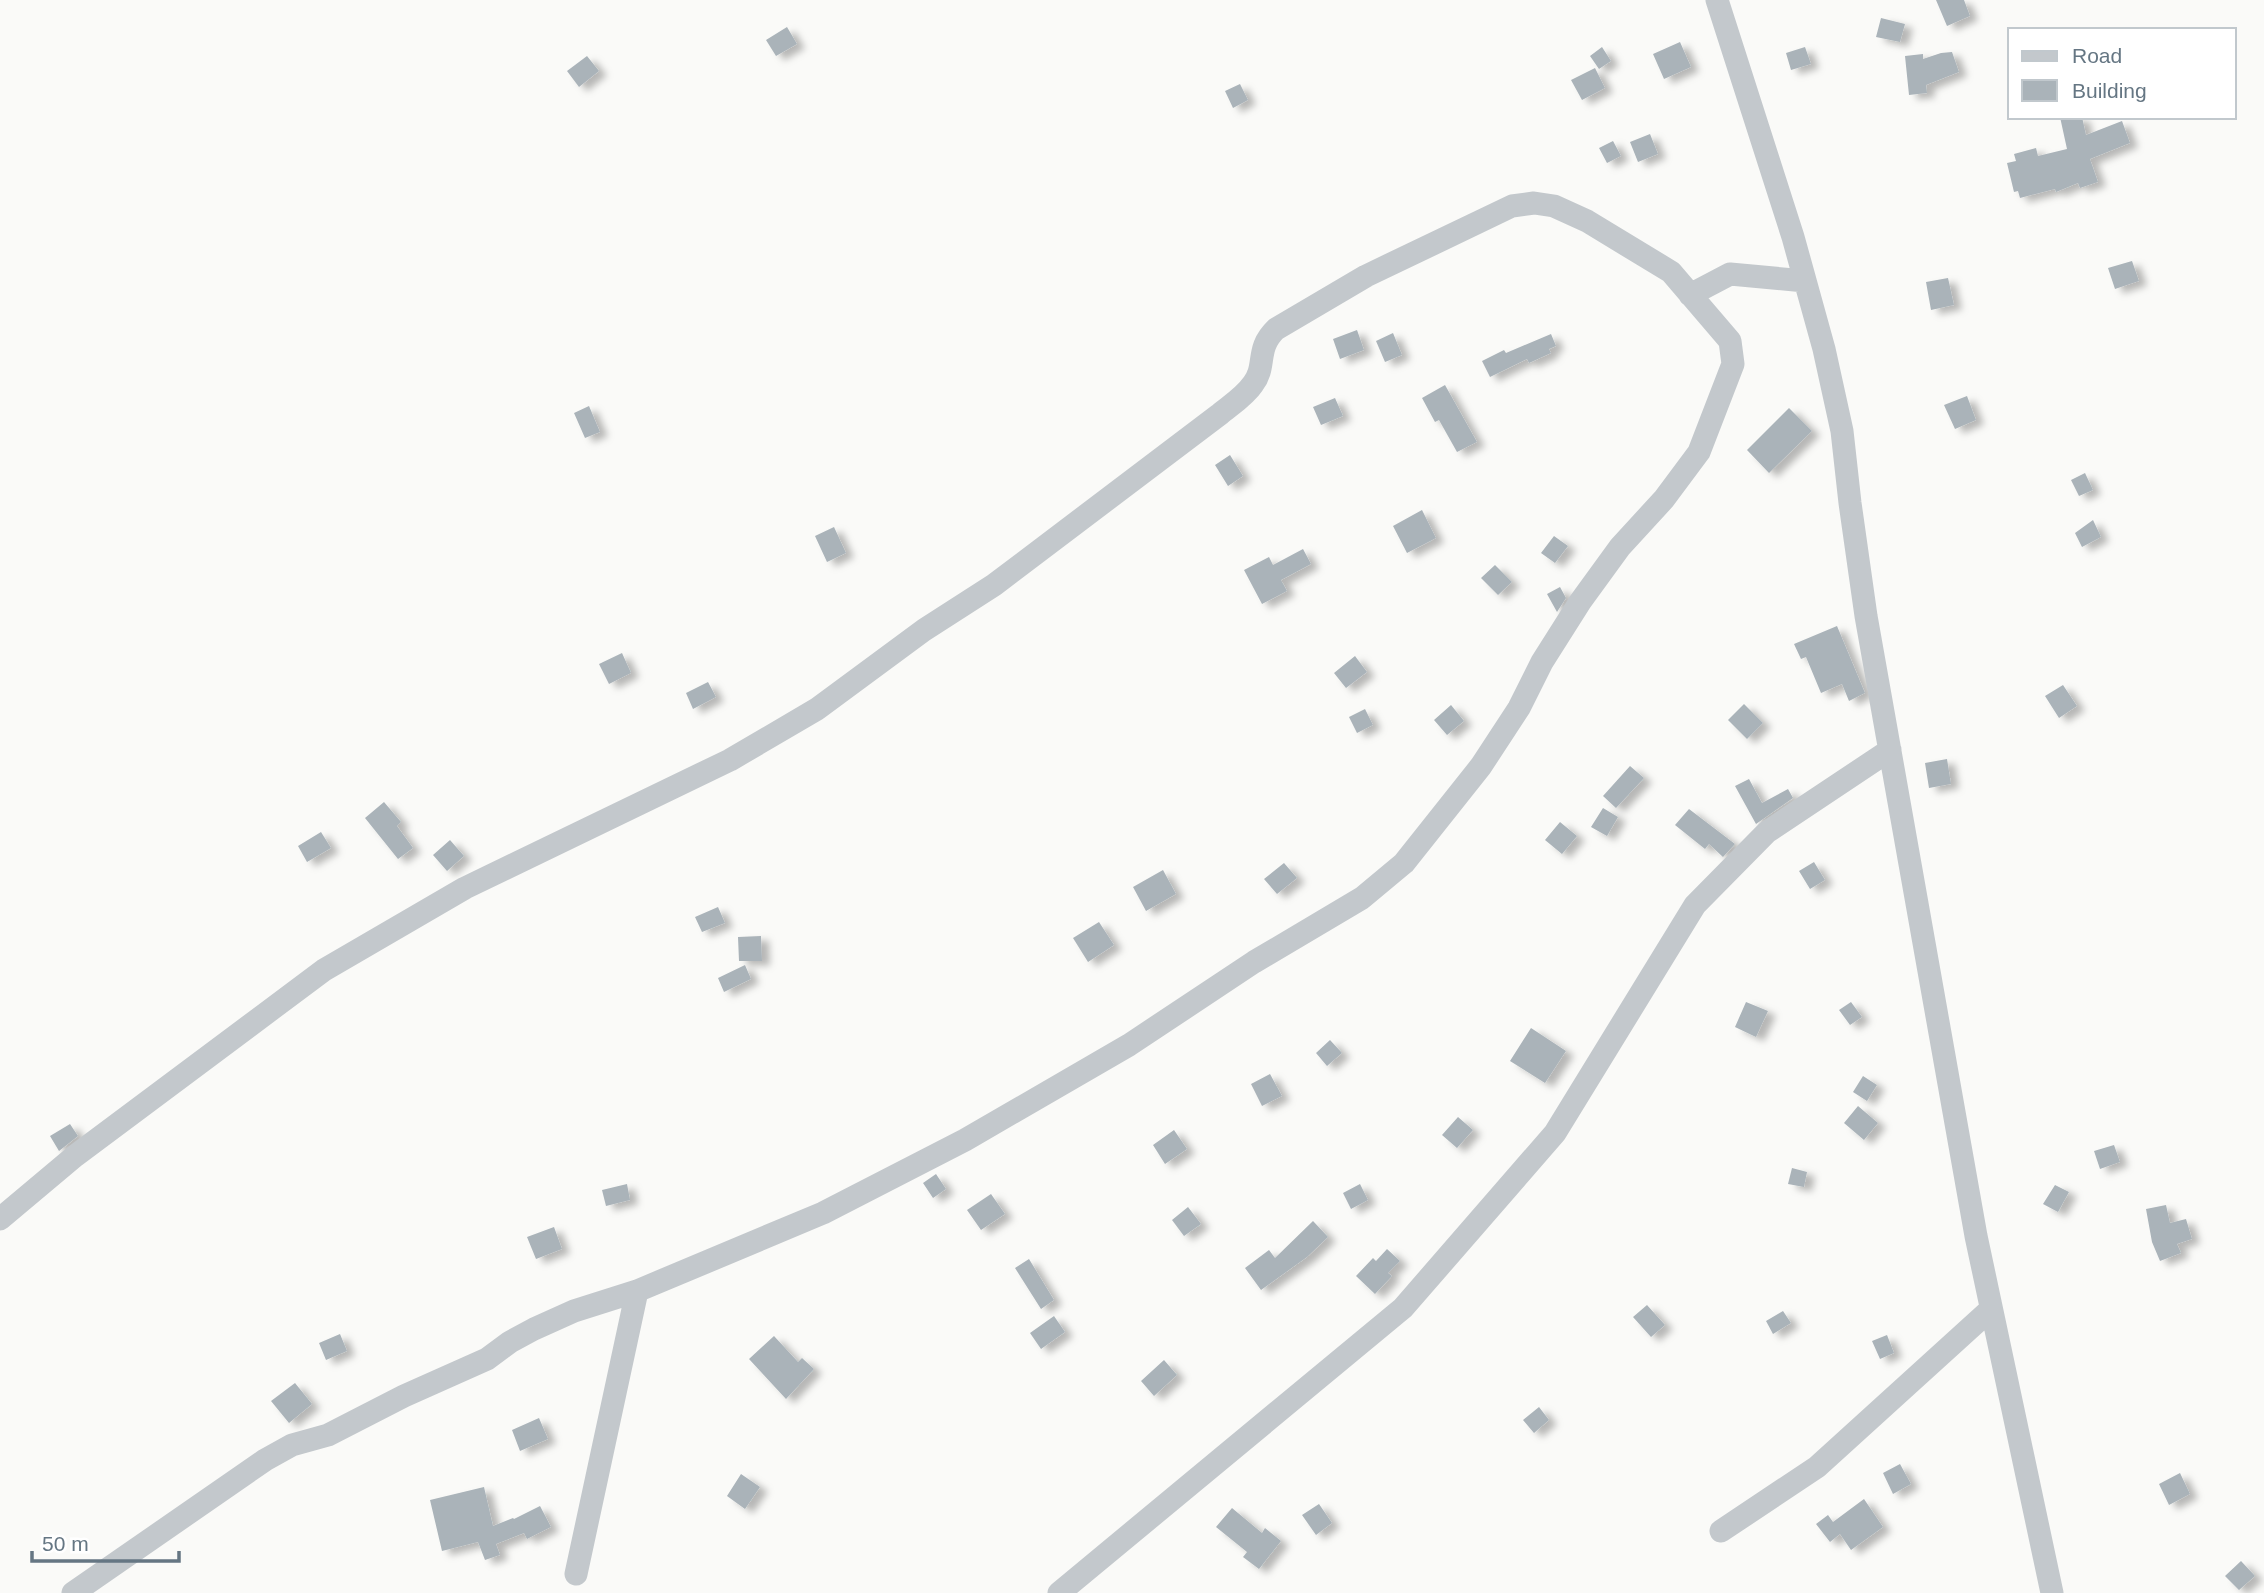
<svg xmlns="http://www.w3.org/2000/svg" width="2264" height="1593" font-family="Arial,sans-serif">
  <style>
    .building { fill: #aab3b9; filter: url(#shadow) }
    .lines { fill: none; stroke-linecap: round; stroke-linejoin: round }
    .minor { stroke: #c3c8cc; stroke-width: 23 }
  </style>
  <defs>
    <filter id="shadow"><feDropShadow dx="8" dy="4.5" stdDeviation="3.5" flood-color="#0004"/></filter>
  </defs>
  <rect width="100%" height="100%" fill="#fafaf8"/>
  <!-- building -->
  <path class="building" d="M1936,0H1964L1970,16L1947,26Z
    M1881,18L1905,24L1900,42L1876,37Z
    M787,27L797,44L776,56L766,40Z
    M1680,42L1691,67L1664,79L1653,54Z
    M1602,47L1611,61L1599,69L1590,56Z
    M1805,47L1811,64L1791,70L1786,53Z
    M1952,52L1959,72L1926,85L1927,93L1909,95L1905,56L1923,54V59L1941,53Z
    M587,56L599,71L579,87L567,71Z
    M1595,68L1605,88L1582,100L1571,80Z
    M1240,84L1248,100L1233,108L1225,91Z
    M2060,117H2082L2086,135L2122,121L2130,143L2090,159L2098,182L2080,188L2078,183L2056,192L2055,189L2020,198L2018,191L2014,192L2007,163L2016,161L2014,154L2036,148L2038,156L2067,149Z
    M1650,134L1658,154L1638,162L1630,142Z
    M1613,141L1621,156L1607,163L1599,148Z
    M2132,261L2139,281L2115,289L2108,268Z
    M1948,278L1954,305L1931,310L1926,282Z
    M1357,330L1364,350L1340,359L1333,339Z
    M1393,333L1402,355L1385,362L1376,341Z
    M1551,334L1556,346L1549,349L1551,353L1529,363L1527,359L1490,377L1482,361L1504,350L1506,353Z
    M1445,385L1477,442L1457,452L1439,420L1435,422L1422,398Z
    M1967,396L1976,420L1955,429L1944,405Z
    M1335,398L1343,416L1321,425L1313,407Z
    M589,406L600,432L585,438L574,413Z
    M1789,408L1812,431L1769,473L1747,450Z
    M1230,455L1243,476L1228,486L1215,465Z
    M2085,473L2093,490L2079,496L2071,480Z
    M1422,510L1436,538L1407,553L1393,526Z
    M2093,520L2101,537L2082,547L2075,533Z
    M834,527L846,553L827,562L815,536Z
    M1554,536L1568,546L1555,563L1541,553Z
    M1303,549L1311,564L1281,580L1287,591L1262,604L1244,570L1269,557L1273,565Z
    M1495,565L1512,582L1498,595L1481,578Z
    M1560,587L1566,598L1557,612L1547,594Z
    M1837,626L1865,693L1849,701L1842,684L1821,693L1806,657L1801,659L1794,644Z
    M622,653L631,673L609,684L599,664Z
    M1355,656L1367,672L1346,688L1334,673Z
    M708,682L716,697L693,709L686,693Z
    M2063,685L2077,706L2059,718L2045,696Z
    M1744,704L1763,723L1747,739L1728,720Z
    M1451,705L1464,721L1447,735L1434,720Z
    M1365,709L1373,725L1357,733L1349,717Z
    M1947,759L1951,784L1929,788L1925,763Z
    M1630,766L1644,778L1616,808L1603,796Z
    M1749,779L1762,803L1788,789L1793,798L1756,824L1735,786Z
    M384,802L401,822L397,826L413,848L398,859L365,818Z
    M1603,808L1618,817L1607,836L1591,827Z
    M1689,809L1735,844L1723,857L1709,844L1705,849L1675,825Z
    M1560,822L1577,836L1562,854L1545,840Z
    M321,832L331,848L307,862L298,846Z
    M450,840L464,856L447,871L433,855Z
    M1814,862L1825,880L1810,889L1799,871Z
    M1284,863L1297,878L1277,894L1264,879Z
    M1163,870L1176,894L1146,911L1133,887Z
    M718,907L725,923L702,932L695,917Z
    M1099,922L1114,945L1088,962L1073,938Z
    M761,936L762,961H739L738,937Z
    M745,965L751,979L724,992L718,978Z
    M1746,1002L1768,1011L1756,1037L1735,1027Z
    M1851,1002L1862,1017L1850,1025L1839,1010Z
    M1531,1028L1566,1051L1545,1083L1510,1061Z
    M1330,1040L1342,1053L1327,1066L1316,1053Z
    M1270,1074L1282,1096L1262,1106L1251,1084Z
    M1863,1076L1877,1085L1867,1101L1853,1092Z
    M1858,1106L1878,1123L1864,1140L1844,1123Z
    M1458,1117L1473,1130L1457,1148L1442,1135Z
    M70,1124L78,1136L59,1151L50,1136Z
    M1174,1130L1187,1149L1165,1164L1153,1145Z
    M2114,1145L2120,1162L2100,1169L2094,1151Z
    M1792,1168L1807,1172L1804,1187L1788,1184Z
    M936,1174L946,1189L933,1198L923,1183Z
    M627,1184L630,1200L606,1206L602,1190Z
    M1360,1184L1368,1200L1351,1209L1343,1193Z
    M2055,1185L2069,1192L2058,1212L2043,1204Z
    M991,1194L1005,1214L981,1230L967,1210Z
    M2166,1205L2170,1223L2186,1219L2192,1239L2177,1244L2181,1253L2160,1261L2152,1242L2146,1209Z
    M1188,1207L1201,1224L1184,1236L1172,1220Z
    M1313,1221L1328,1237L1307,1257L1261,1290L1245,1268L1269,1250L1275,1258Z
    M554,1227L562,1249L536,1259L527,1237Z
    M1387,1249L1400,1261L1388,1273L1392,1276L1375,1294L1356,1276L1373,1258L1376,1261Z
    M1029,1259L1054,1300L1041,1309L1015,1268Z
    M1647,1305L1665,1325L1651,1337L1633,1317Z
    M1783,1311L1791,1323L1773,1334L1766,1321Z
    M1054,1316L1065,1332L1041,1349L1030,1333Z
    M340,1334L347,1351L326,1360L319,1343Z
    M1887,1335L1894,1353L1880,1359L1872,1341Z
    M774,1336L798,1362L802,1358L814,1369L786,1399L749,1359Z
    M1164,1360L1177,1375L1154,1396L1141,1381Z
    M295,1383L312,1404L289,1423L271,1401Z
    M1539,1407L1549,1420L1534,1433L1523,1420Z
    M539,1418L548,1439L520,1451L512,1430Z
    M1900,1464L1911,1484L1893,1494L1883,1473Z
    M2180,1473L2190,1494L2169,1505L2159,1484Z
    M741,1474L760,1487L745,1509L727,1496Z
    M484,1487L493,1526L513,1518L514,1519L540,1506L551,1527L527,1539L524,1533L496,1544L500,1555L485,1560L478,1542L442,1551L430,1500Z
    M1864,1499L1883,1527L1851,1550L1840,1534L1830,1542L1816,1524L1828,1515L1833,1522Z
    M1319,1504L1332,1523L1316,1535L1302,1515Z
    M1232,1508L1262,1533L1265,1528L1281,1541L1259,1569L1243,1557L1247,1552L1216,1527Z
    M2241,1561L2255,1576L2239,1590L2225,1576Z"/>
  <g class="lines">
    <!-- minor -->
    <path class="minor" d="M1717,0L1793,237L1824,349L1842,431L1850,503L1866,616L1976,1236L2052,1593
      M1690,295L1730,274L1805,281
      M0,1219L75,1156L324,970L465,888L730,760L817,709L924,630L994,585L1220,414C1231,405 1245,396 1253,384C1267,366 1255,349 1276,329L1366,276L1512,206L1534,203L1554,206L1587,221L1671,272L1730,341L1733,364L1699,452L1664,499L1620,547L1580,602L1542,662L1519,708L1481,766L1404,863L1362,898L1254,962L1129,1045L965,1140L823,1213L637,1291L574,1311L534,1329L510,1342L487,1359L404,1396L328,1435L292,1445L265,1460L73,1593
      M1721,1531L1817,1467L1991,1309
      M576,1574L637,1291
      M1059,1593L1403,1308L1555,1133L1695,905L1767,832L1890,750"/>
  </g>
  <!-- legend -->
  <rect x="2008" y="28" width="228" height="91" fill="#ffffff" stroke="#c1c8cd" stroke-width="2"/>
  <rect x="2022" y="51" width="35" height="10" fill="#c3c8cc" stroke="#c1c8cd" stroke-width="2"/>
  <text x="2072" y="63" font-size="21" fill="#657683">Road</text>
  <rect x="2022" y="80" width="35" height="21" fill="#aab3b9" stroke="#c1c8cd" stroke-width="2"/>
  <text x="2072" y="98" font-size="21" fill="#657683">Building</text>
  <!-- scale -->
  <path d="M32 1551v10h147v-10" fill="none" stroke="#657683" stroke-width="3.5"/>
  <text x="42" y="1551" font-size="21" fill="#657683" stroke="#ffffff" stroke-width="5" paint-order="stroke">50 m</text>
</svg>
